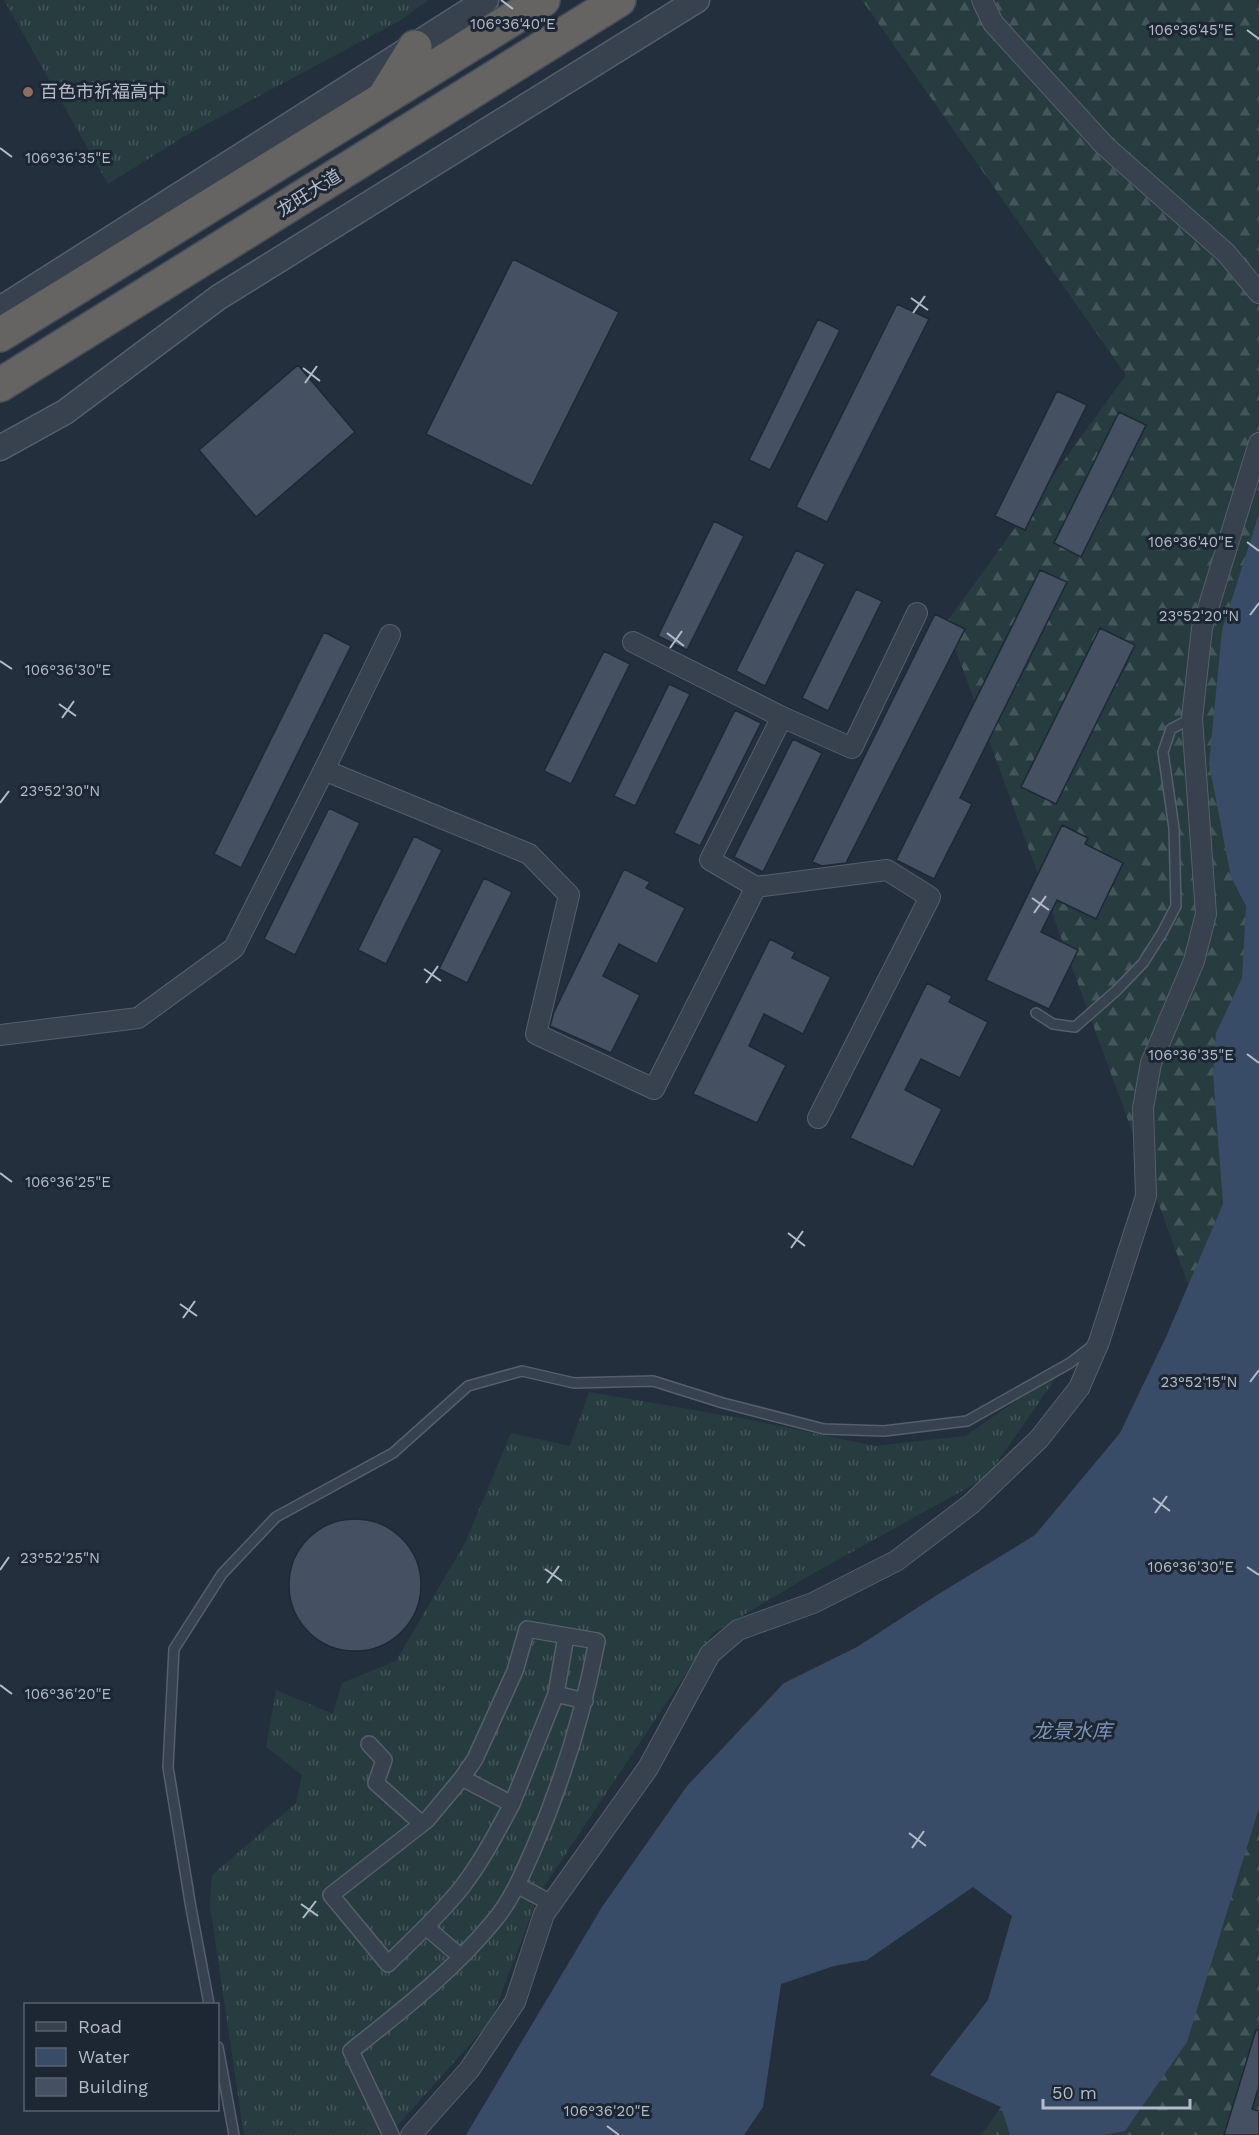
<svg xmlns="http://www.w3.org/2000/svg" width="1259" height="2135" font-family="'Work Sans','Noto Sans SC',sans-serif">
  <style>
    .grass { fill: url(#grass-tufts) }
    .forest { fill: url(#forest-firs) }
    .water { fill: #394c67 }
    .building { fill: #455162; stroke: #1f2835; stroke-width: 1.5 }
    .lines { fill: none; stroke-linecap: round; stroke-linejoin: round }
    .service-casing { stroke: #565f6c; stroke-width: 12 }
    .pedestrian-casing { stroke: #565f6c; stroke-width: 18 }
    .minor-casing { stroke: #565f6c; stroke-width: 22 }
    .tertiary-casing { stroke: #565f6c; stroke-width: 27 }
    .trunk-casing { stroke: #434c59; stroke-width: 36 }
    .service { stroke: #38414e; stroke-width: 9 }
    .pedestrian { stroke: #38414e; stroke-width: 15 }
    .minor { stroke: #38414e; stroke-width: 20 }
    .tertiary { stroke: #38414e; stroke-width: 24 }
    .trunk { stroke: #656462; stroke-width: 33 }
    .ticks { fill: none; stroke: #b4bcc9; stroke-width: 2 }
    .education-dot { fill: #8d6e63; stroke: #1d2633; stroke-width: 2 }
    .labels { text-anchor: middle; stroke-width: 6; stroke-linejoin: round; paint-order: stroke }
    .poi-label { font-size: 18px; fill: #b4bcc9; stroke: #1d2633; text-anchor: start }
    .street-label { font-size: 18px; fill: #b4bcc9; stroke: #1d2633 }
    .water-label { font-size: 20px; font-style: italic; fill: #7c92b1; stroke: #1d2633 }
    .ticks-label { font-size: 15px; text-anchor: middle; fill: #b4bcc9; stroke: #1d2633; stroke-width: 6; stroke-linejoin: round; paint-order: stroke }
  </style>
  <defs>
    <pattern id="grass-tufts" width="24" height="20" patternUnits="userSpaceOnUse" patternTransform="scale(1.5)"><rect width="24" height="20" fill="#263c3f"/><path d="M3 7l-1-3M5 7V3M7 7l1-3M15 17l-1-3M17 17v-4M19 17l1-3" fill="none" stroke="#435659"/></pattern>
    <pattern id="forest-firs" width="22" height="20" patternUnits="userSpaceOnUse" patternTransform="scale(1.5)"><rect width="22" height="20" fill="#263c3f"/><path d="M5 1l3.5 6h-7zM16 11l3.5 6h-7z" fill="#435659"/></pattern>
  </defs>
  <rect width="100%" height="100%" fill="#242f3e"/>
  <!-- grass -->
  <path class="grass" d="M4,0H428L401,20L190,133L108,184Z
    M1062,1369L987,1477L814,1573L713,1633L539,1894L491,2021L389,2135H244L210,1906L212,1875L296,1803L302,1775L266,1747L276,1690L333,1714L342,1683L396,1661L466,1541L511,1433L570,1446L589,1392L746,1419L875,1446L965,1436Z"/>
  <!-- forest -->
  <path class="forest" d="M862,0H1259V1264L1199,1314L946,623L1126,375Z
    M1259,1752V2135H981Z"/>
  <!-- water -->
  <path class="water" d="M1259,514V1808L1187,2042L1125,2131L1104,2135H1010L1001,2107L930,2075L988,2000L1012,1916L973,1887L867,1960L834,1966L781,1984L763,2107L744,2135H466L602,1907L687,1786L784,1683L857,1647L937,1595L1035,1535L1120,1433L1166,1337L1223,1204L1213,1073L1216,1033L1242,978L1246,906L1231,877L1209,764L1222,630Z"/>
  <!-- building -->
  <path class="building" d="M513,259L619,312L532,486L426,434Z
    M897,304L929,319L827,522L796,507Z
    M818,319L840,330L770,470L749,460Z
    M298,365L355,432L256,517L199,450Z
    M1057,391L1087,405L1025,530L995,516Z
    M1119,412L1146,425L1081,557L1054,543Z
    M714,521L744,536L687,650L658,636Z
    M796,550L825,564L765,686L736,671Z
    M1040,570L1067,582L960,798L972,804L934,879L896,860Z
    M856,589L882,601L828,711L802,698Z
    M935,614L965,629L846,863L822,866L812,862Z
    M1100,628L1135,645L1056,804L1021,787Z
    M324,632L351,646L241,868L214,854Z
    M604,651L630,664L571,784L544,771Z
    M669,684L690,694L635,806L614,796Z
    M735,710L761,723L700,846L674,833Z
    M793,739L822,753L763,872L734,857Z
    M329,808L360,823L295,955L264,939Z
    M1062,825L1088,838L1085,844L1123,863L1096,919L1057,900L1041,932L1078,950L1049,1009L986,980Z
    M414,836L442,850L386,964L358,950Z
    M624,869L650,882L646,888L685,908L657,964L619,944L603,976L640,995L611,1053L550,1026L554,1012Z
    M484,878L512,892L467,983L439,969Z
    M770,939L795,952L792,958L831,977L803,1034L764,1014L749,1046L786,1065L757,1123L693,1094Z
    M927,983L952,996L949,1002L988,1022L960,1078L921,1059L905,1090L942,1109L913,1167L850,1138Z
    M289 1585a66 66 0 1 1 132 0a66 66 0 1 1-132 0Z
    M1256,2030H1259V2086L1252,2109L1259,2111V2135H1224Z"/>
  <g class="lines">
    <!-- service casing -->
    <g class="service-casing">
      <path id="service" d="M1036,1013L1053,1024L1075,1027L1117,990L1143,963L1162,933L1176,906L1174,828L1163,752L1171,729L1192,718
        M209,2004L191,1908L168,1767L174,1649L222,1574L276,1517L393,1453L468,1386L522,1371L574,1383L653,1381L723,1403L824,1429L884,1431L967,1421L1070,1363L1092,1346
        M218,2047L234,2135"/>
    </g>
    <!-- pedestrian casing -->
    <g class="pedestrian-casing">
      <path id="pedestrian" d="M556,1694L585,1701
        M369,1744L384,1760L376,1783L422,1824
        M512,1804L556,1694L566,1636
        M517,1885L551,1903
        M426,1927L461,1957
        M391,2135L351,2051C401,2011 452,1972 493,1922C511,1901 522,1875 533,1850C563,1781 583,1715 597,1641L527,1629L515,1671L475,1759L462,1778L427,1820L331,1895L388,1964C413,1939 440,1915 462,1887C482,1861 497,1832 512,1804L462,1778"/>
    </g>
    <!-- minor casing -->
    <g class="minor-casing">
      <path id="minor" d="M982,0L993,23L1105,146L1226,253L1259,293
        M390,635L324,770L529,854L569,895L536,1034L654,1089L756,887L887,870L930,897L818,1118
        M633,642L782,717L710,860L756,887
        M782,717L852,748L917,613
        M0,1035L138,1018L234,948L324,770
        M411,2135L469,2070L515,2002L544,1914L648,1768L710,1654L738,1630L813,1603L896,1561L971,1504L1039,1439L1079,1388L1099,1342L1146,1196L1143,1108L1151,1063L1194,961L1206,914L1192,718L1202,628L1259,443"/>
    </g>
    <!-- tertiary casing -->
    <g class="tertiary-casing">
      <path id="tertiary" d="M0,309L486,0
        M0,448L65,412L219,297L697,0"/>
    </g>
    <!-- trunk casing -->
    <g class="trunk-casing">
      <path id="trunk" d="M386,94L415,47
        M0,335L543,0
        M0,385L619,0"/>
    </g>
    <!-- service -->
    <use href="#service" class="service"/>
    <!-- pedestrian -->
    <use href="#pedestrian" class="pedestrian"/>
    <!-- minor -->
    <use href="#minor" class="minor"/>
    <!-- tertiary -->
    <use href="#tertiary" class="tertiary"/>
    <!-- trunk -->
    <use href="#trunk" class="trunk"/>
  </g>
  <!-- ticks -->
  <path class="ticks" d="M501,0L513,9M1247,30L1259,39M0,148L12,157M911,298L928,310M913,313L925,296M303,368L320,381M305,383L317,366M1247,542L1259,551M1250,615L1259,603M667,633L684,646M670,648L682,631M0,661L12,669M59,704L76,716M62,718L74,701M0,803L9,791M1032,898L1049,910M1034,913L1046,896M424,969L441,981M426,983L438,966M1247,1054L1259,1063M0,1173L12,1182M788,1233L805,1246M791,1248L803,1231M180,1304L197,1316M183,1318L195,1301M1250,1382L1259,1370M1153,1498L1170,1511M1155,1513L1167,1496M1247,1567L1259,1575M545,1569L562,1581M0,1570L9,1557M547,1583L559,1566M0,1685L12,1694M909,1833L926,1846M912,1848L924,1831M301,1904L318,1916M303,1918L316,1901M607,2126L619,2135"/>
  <!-- markers -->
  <circle class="education-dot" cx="28" cy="92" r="6"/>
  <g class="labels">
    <!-- poi labels -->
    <g class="poi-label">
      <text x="40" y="98">百色市祈福高中</text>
    </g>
    <!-- street labels -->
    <g class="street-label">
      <text transform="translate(309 193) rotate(-32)" y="6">龙旺大道</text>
    </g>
    <!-- water labels -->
    <g class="water-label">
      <text x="1072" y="1738">龙景水库</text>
    </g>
  </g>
  <g class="ticks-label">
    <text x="513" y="29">106°36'40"E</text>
    <text x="1191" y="35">106°36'45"E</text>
    <text x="68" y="163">106°36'35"E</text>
    <text x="1191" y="547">106°36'40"E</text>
    <text x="1199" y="621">23°52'20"N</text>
    <text x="68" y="675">106°36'30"E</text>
    <text x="60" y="796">23°52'30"N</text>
    <text x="1191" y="1060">106°36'35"E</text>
    <text x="68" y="1187">106°36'25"E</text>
    <text x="1199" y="1387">23°52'15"N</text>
    <text x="60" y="1563">23°52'25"N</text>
    <text x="1191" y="1572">106°36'30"E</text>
    <text x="68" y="1699">106°36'20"E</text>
    <text x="607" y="2116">106°36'20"E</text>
  </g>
  <!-- legend -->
  <rect x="24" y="2003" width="195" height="108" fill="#1d2633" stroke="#59626f" stroke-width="1.5"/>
  <rect x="36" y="2022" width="30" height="9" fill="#38414e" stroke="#59626f" stroke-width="1.5"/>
  <text x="78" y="2033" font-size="18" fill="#b4bcc9">Road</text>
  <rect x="36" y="2048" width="30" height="18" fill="#394c67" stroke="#59626f" stroke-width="1.5"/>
  <text x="78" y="2063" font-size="18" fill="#b4bcc9">Water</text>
  <rect x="36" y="2078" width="30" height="18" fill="#455162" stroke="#59626f" stroke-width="1.5"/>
  <text x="78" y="2093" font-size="18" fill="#b4bcc9">Building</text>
  <!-- scale -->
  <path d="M1043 2099v9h147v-9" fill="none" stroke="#b4bcc9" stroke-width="3"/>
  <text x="1052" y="2099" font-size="18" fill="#b4bcc9" stroke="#1d2633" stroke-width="4.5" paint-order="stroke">50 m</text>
</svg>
